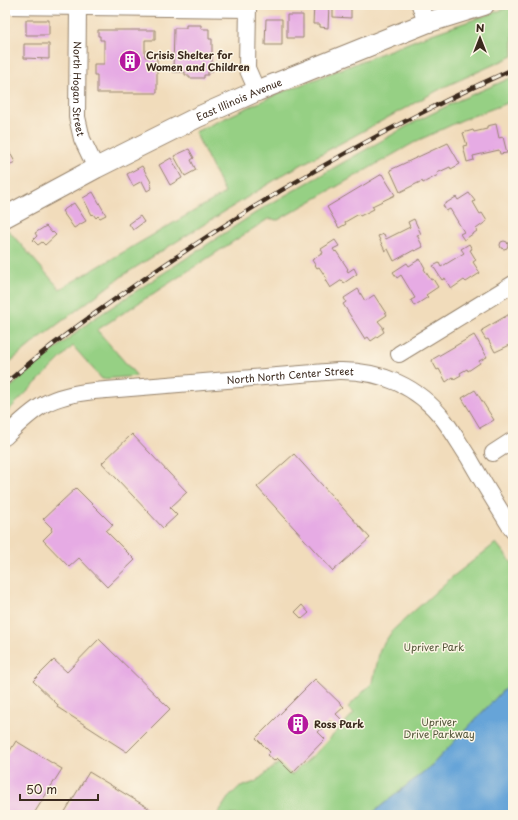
<svg xmlns="http://www.w3.org/2000/svg" width="518" height="820" font-family="'Playpen Sans',sans-serif">
  <style>
    .green { fill: #96d084; stroke: #687d51 }
    .water { fill: #66a4d8; stroke: #50677b }
    .building { fill: #e6abe4 }
    .lines { fill: none; stroke-linecap: round; stroke-linejoin: round }
    .minor-casing { stroke: #96836c; stroke-width: 18 }
    .major-casing { stroke: #96836c; stroke-width: 22 }
    .minor { stroke: #fff; stroke-width: 16 }
    .major { stroke: #fff; stroke-width: 20 }
    .rail-casing { stroke: #3b2a1e; stroke-width: 4.5 }
    .rail { stroke: #fcf5e5; stroke-width: 3; stroke-dasharray: 9; stroke-linecap: butt }
    .labels { text-anchor: middle; stroke-width: 3; stroke-linejoin: round; paint-order: stroke }
    .poi-label { font-size: 10px; font-weight: bold; fill: #3b2a1e; stroke: #fcf5e5; text-anchor: start }
    .street-label { font-size: 10px; fill: #3b2a1e; stroke: #fcf5e5 }
    .park-label { font-size: 10px; fill: #525438; stroke: #fcf5e5 }
  </style>
  <rect width="100%" height="100%" fill="#fcf5e5"/>
  <filter id="ink" filterUnits="userSpaceOnUse"><feTurbulence type="fractalNoise" baseFrequency=".025" numOctaves="2"/><feDisplacementMap in="SourceGraphic" scale="8" xChannelSelector="R" yChannelSelector="G"/><feConvolveMatrix kernelMatrix="1 2 1 2 8 2 1 2 1" color-interpolation-filters="sRGB"/></filter>
  <filter id="wash" filterUnits="userSpaceOnUse"><feTurbulence type="fractalNoise" baseFrequency=".012" numOctaves="4" result="noise"/><feDisplacementMap in="SourceGraphic" scale="16" xChannelSelector="R" yChannelSelector="G"/><feGaussianBlur stdDeviation="0.9" result="paint"/><feColorMatrix in="noise" values="0 0 0 0 0 0 0 0 0 0 0 0 0 0 0 0 0 1.4 0 .05"/><feComposite in="paint" operator="in"/></filter>
  <g filter="url(#wash)">
    <rect width="100%" height="100%" fill="#f1dcbb"/>
    <!-- green -->
    <path class="green" d="M513,6V56L444,87L286,173L125,274L38,339L5,366V309L8,279L5,257V235L8,230L60,289L225,193L195,132L275,95L426,36Z
      M513,77V101L462,120L417,141L278,220L268,219L97,330L137,376L102,379L73,346L6,413L12,419L5,425V392L48,355L92,320L263,208L411,124L457,101Z
      M496,543L513,564V680L432,765L370,815H217L228,798L238,788L255,782L279,763L291,775L317,752L354,713L348,707L373,682L380,649L393,630L451,578Z"/>
    <!-- water -->
    <path class="water" d="M513,680V815H370L432,765Z"/>
    <g id="blocks">
      <!-- building -->
      <path class="building" d="M314,5H329L328,28L320,27V24H313Z
        M333,5H351V18L333,17Z
        M287,15H303V38H287Z
        M266,19H282V45H265Z
        M26,20H49V35H26Z
        M186,25H201V29H209V39H212V72H208V75H204V78H189V75H185V72H173L174,28H186Z
        M98,30H155V40H145V57H157V93H97V75H94V64H104V40H100V36H98Z
        M24,44H49V59L24,58Z
        M496,124L499,138L503,137L507,153L500,154L499,150L473,156L474,160L467,162L463,146L467,145L463,133L473,130L474,132L487,129V126Z
        M448,143L460,164L451,169L450,167L437,173L438,175L423,183L422,181L400,192L390,170Z
        M5,144L15,162L5,167Z
        M189,149L194,158L191,160L196,170L185,176L174,156Z
        M171,158L182,178L170,185L159,165Z
        M142,166L151,182L150,183L152,188L147,191L142,181L133,186L127,174Z
        M382,174L395,195L372,206L374,209L360,216L359,214L345,222L346,224L339,228L327,207Z
        M93,192L106,215L100,218L98,216L96,218L93,214L92,215L83,198Z
        M469,193L475,201L473,202L480,214L482,213L487,221L476,229L477,231L464,240L460,234L464,232L450,209L446,211L443,205L456,197L458,200Z
        M74,203L86,221L74,228L62,211Z
        M140,216L144,222L133,230L129,224Z
        M414,219L421,234L417,235L423,247L415,251L414,250L394,261L388,249L385,251L378,236L384,234L386,239L410,227L408,222Z
        M46,226L52,233L53,232L56,235L45,245L42,242L38,245L33,240L37,236L35,233Z
        M335,240L339,246L333,249L335,252L336,251L348,269L347,270L348,272L354,268L357,274L344,283L342,280L330,288L325,280L327,279L319,267L317,268L312,260L323,253L321,249Z
        M500 245a4 4 0 1 1 8 0a4 4 0 1 1-8 0Z
        M469,244L472,249L470,250L476,260L473,262L480,273L466,282L464,280L451,289L445,278L442,280L433,266L439,263L441,267L464,253L461,249Z
        M420,259L425,268L424,269L431,280L433,279L438,287L426,295L428,297L414,306L411,300L415,298L401,275L397,278L393,272L407,263L409,266Z
        M358,289L365,301L374,295L387,315L378,321L384,328H382L384,332L371,341L368,337L365,339L343,304L346,302L344,298Z
        M513,312V341L509,343L510,345L495,352L488,339L486,340L481,332L483,331L482,330Z
        M474,335L487,357L479,361L480,363L468,371L467,369L460,373L461,375L454,379L453,377L446,382L439,369L437,370L432,361L433,359Z
        M475,390L494,420L480,428L462,398Z
        M132,434L187,492L170,508L177,515L163,528L102,463Z
        M294,454L370,538L333,571L257,487Z
        M76,488L113,525L106,531L135,560L107,587L79,558L69,567L43,540L52,531L51,529L52,528L43,519Z
        M302,605L309,613L302,619L295,612Z
        M99,639L170,709L127,752L57,707L58,705L33,681L54,660L67,672Z
        M315,679L344,707L336,714L343,721L337,727L330,721L318,732L325,739L292,773L277,758L274,761L267,755L270,752L256,738Z
        M16,741L62,769L33,815H5V759Z
        M89,772L160,815H63Z"/>
    </g>
  </g>
  <g filter="url(#ink)">
    <use href="#blocks" fill-opacity="0" stroke="#96836c" stroke-width="1"/>
    <g class="lines">
      <!-- minor casing -->
      <g class="minor-casing">
        <g id="minor">
          <path id="s1" d="M78,5L77,117L82,139L96,168"/>
          <path d="M248,5L247,68L257,91"/>
          <path d="M420,5L426,23"/>
          <path d="M5,6L248,9"/>
          <path d="M399,354L513,284"/>
          <path id="s2" d="M5,437C36,406 49,396 94,391L338,371C380,370 418,386 444,420C453,432 461,446 469,458C483,483 498,507 513,531"/>
          <path d="M493,453L513,440"/>
        </g>
      </g>
      <!-- major casing -->
      <g class="major-casing">
        <g id="major">
          <path id="s3" d="M5,217L96,168L198,117L257,91L426,23L484,5"/>
        </g>
      </g>
      <!-- minor -->
      <use href="#minor" class="minor"/>
      <!-- major -->
      <use href="#major" class="major"/>
      <!-- rail casing -->
      <g class="rail-casing">
        <path id="rail" d="M5,384C47,347 92,315 138,283C256,201 382,128 513,69"/>
      </g>
      <!-- rail -->
      <use href="#rail" class="rail"/>
    </g>
  </g>
  <!-- icons -->
  <defs>
    <g id="building-disc" transform="scale(1.15)"><circle r="9.5" fill="#b5179e" stroke="#fcf5e5"/><path d="M-4-6H4V6H1V3H-1V6H-4ZM-2.5-4.3h1.7v1.8h-1.7ZM.8-4.3h1.7v1.8H.8ZM-2.5-1h1.7V.8h-1.7ZM.8-1h1.7V.8H.8Z" fill="#fff"/></g>
  </defs>
  <g fill-rule="evenodd">
    <use href="#building-disc" x="130" y="61"/>
    <use href="#building-disc" x="298" y="724"/>
  </g>
  <g class="labels">
    <!-- poi labels -->
    <g class="poi-label">
      <text x="146" y="59">Crisis Shelter for<tspan x="146" dy="12">Women and Children</tspan></text>
      <text x="314" y="728">Ross Park</text>
    </g>
    <!-- street labels -->
    <g class="street-label">
      <text dy="4" stroke="none"><textPath href="#s1" startOffset="84">North Hogan Street</textPath></text>
      <text dy="4" stroke="none"><textPath href="#s3" startOffset="262">East Illinois Avenue</textPath></text>
      <text dy="4" stroke="none"><textPath href="#s2" startOffset="300">North North Center Street</textPath></text>
    </g>
    <!-- park labels -->
    <g class="park-label">
      <text x="434" y="651">Upriver Park</text>
      <text x="439" y="726">Upriver<tspan x="439" dy="12">Drive Parkway</tspan></text>
    </g>
  </g>
  <!-- margin -->
  <rect width="518" height="820" fill="none" stroke="#fcf5e5" stroke-width="20"/>
  <!-- north arrow -->
  <g transform="translate(480 38)" stroke="#fcf5e5" stroke-width="3" paint-order="stroke">
  <path d="M0-3L7 15L0 10L-7 15Z" fill="#3b2a1e"/>
  <text y="-6" font-size="11" font-weight="bold" text-anchor="middle" fill="#3b2a1e">N</text>
  </g>
  <!-- scale -->
  <path d="M20 794v6h78v-6" fill="none" stroke="#3b2a1e" stroke-width="2"/>
  <text x="26" y="794" font-size="12" fill="#3b2a1e" stroke="#fcf5e5" stroke-width="3" paint-order="stroke">50 m</text>
</svg>
